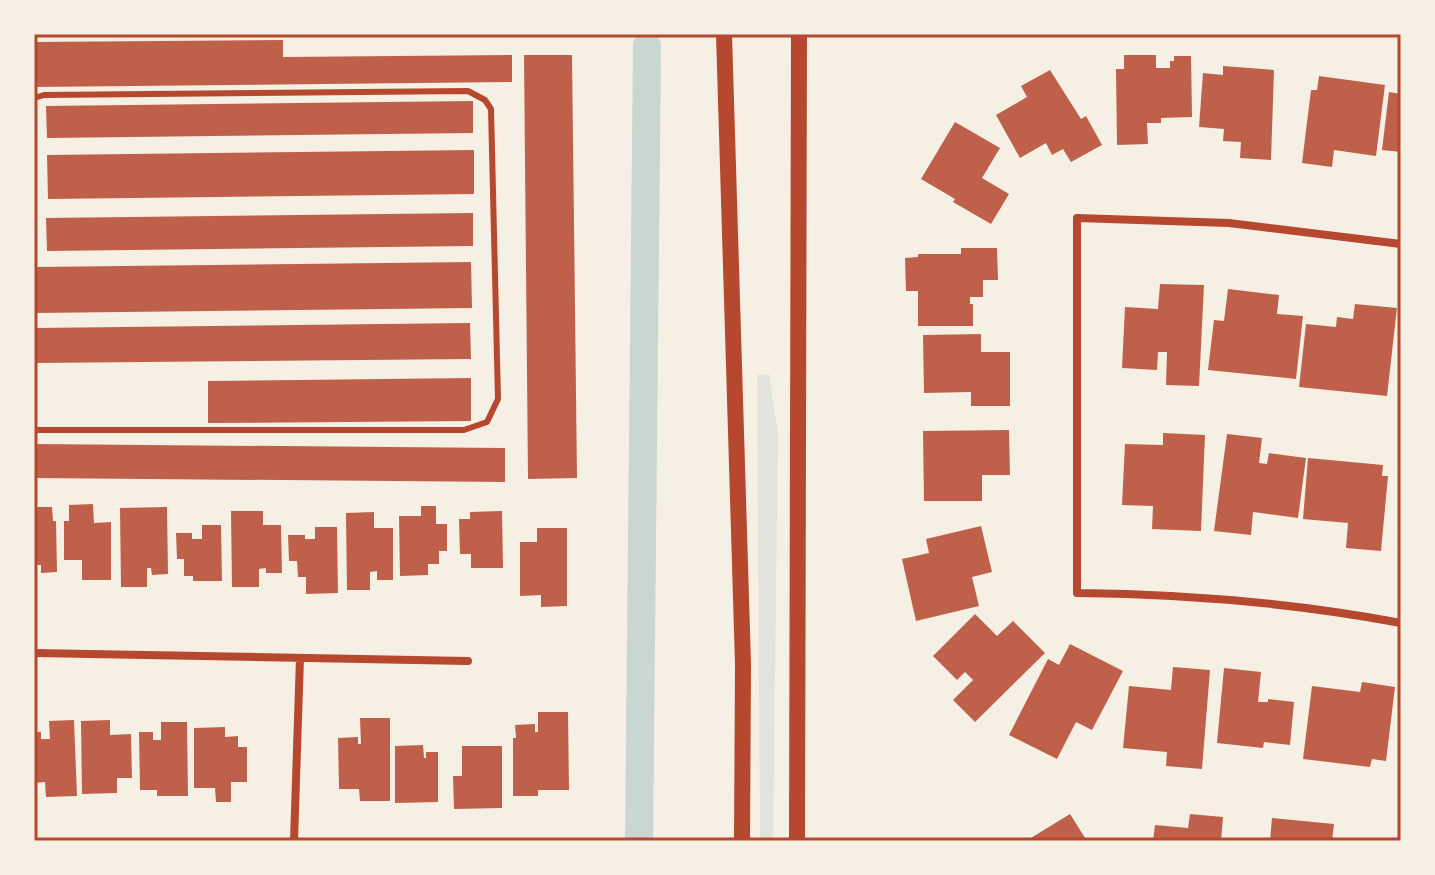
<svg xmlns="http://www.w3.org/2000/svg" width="1435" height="875" font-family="'Sofia Sans Condensed',sans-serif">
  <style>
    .green { fill: #e2e4dc }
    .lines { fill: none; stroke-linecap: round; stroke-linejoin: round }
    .canal { stroke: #c9d6d2; stroke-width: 28 }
    .building { fill: #bf614a }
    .service { stroke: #b5482f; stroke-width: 6 }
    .minor { stroke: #b5482f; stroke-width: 8 }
    .secondary { stroke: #b5482f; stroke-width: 16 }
    .neatline { fill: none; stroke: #b5482f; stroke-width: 3 }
  </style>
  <rect width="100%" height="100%" fill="#f6efe4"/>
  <!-- green -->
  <path class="green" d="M769,374L778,434L773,841H760L757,375Z"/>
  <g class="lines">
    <!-- canal -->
    <path class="canal" d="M639,841L647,46"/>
  </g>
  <!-- building -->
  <path class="building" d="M283,40V57L512,55V82L34,87V42Z
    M524,55H572L577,478L528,479Z
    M1124,55H1156V68H1170V61H1174V56H1191L1192,117L1161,118V123H1147L1148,144L1117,145L1116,69H1124Z
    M1223,66L1274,70L1271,160L1240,158L1241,142L1223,141L1224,129L1199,127L1203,73L1223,75Z
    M1050,70L1081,119L1086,116L1102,145L1071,162L1063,149L1052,155L1046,143L1020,158L996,115L1027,97L1021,86Z
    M1319,76L1385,85L1376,156L1334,150L1332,167L1302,163L1311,90H1317Z
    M1389,92L1401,94V152L1382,150Z
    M473,101V133L47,138L46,106Z
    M955,122L1000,148L982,178L1009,194L991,224L953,202L955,199L921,179Z
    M474,150V194L48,199L47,155Z
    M473,213V246L47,251L46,218Z
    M961,248H997L998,280H983V297H970V304H973V326H918V291H906L905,258L918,257V254H961Z
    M471,262L472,308L34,313V267Z
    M1160,284L1204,285L1199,386L1166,385L1167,352H1158L1157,370L1122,368L1125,307L1158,309Z
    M1228,289L1279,295L1277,314L1303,316L1296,379L1208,370L1214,320L1224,321Z
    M1355,304L1397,308L1387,396L1299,387L1306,324L1336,327L1337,317L1353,319Z
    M470,323L471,359L34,363V328Z
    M981,334V352H1010V406H971V392L924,393L923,335Z
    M471,378V421L208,423V381Z
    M1009,430L1010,475H982V501H924L923,431Z
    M1163,433L1205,435L1201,531L1152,529L1153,506L1122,505L1125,444L1163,445Z
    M1227,434L1262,438L1259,463L1267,464L1269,453L1306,458L1298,518L1253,512L1251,535L1214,531Z
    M34,444L505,448V482L34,478Z
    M1308,458L1383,465L1382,476H1388L1381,551L1346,548L1348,523L1303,519Z
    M93,504L94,523L111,522V580H82V560H64V521H69V505Z
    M421,506H436V524H447V551H439V564H428V575L400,576L399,516H421Z
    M34,507H52L53,521H56L57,572L41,573V565H34Z
    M167,507L168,574L152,575L151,568H147V587H121L120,508Z
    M231,511H263V525H281L282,573H266V568L259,569V587H232Z
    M502,511L503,568H471V554H460L459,519H470V512Z
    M374,512V528H393V580H377V571L370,572V590H347L346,513Z
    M202,525H221L222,581H193V576H184V559H177L176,533H192V539H202Z
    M981,526L992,572L972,577L979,606L916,621L902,559L929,553L926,539Z
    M315,527H337L338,593L306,594V577H298L297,561H289L288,535H305V539H315Z
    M537,528H567V606L541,607V595L520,596V542H537Z
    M975,614L997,636L1013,621L1045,653L975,722L953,700L973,680L965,672L957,680L933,656Z
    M1070,644L1123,671L1092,730L1076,722L1057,759L1009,735L1048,659L1059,665Z
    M1173,667L1210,670L1202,769L1166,766L1167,752L1123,748L1129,686L1171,690Z
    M1224,668L1261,672L1258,702H1268V699L1294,702L1290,745L1264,742L1263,748L1217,743Z
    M1362,682L1395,687L1386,761L1372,759L1370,767L1303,759L1312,686L1360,692Z
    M538,712H568L569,790H538V796H513V738H516L515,725L535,724V732H538Z
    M360,718H390V801H360L359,789H339L338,738L358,737V744H361Z
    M74,720L77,796L46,797L45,782L34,783V732H41V739H50L49,721Z
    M110,720V735L131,734L132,778H117V793L82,794L81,721Z
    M161,722H187L188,796H157V790H140L139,732H153V740H161Z
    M225,727V737L238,736V747H247V782H231V802H216L215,788H194V728Z
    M423,745L424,758H426V752H438V802L395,803V746Z
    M462,746H502V808L454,809L453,776H462Z
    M1070,814L1087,841H1026Z
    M1190,814L1223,817L1221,841H1153L1155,825L1188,828Z
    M1272,818L1334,824L1332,841H1270Z"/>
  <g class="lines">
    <!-- service -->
    <path class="service" d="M34,98L44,95L468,91L485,100L491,109L498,399L487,422L464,430H34"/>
    <!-- minor -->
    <path class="minor" d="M1401,244L1229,223L1077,218V593C1186,594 1294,603 1401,623
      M34,653L468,661
      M294,841L300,658"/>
    <!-- secondary -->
    <path class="secondary" d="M724,34L743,664L742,841
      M797,841L799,34"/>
  </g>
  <!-- border -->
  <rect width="1435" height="875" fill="none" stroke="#f6efe4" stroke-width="72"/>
  <rect x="36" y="36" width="1363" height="803" class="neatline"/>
</svg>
